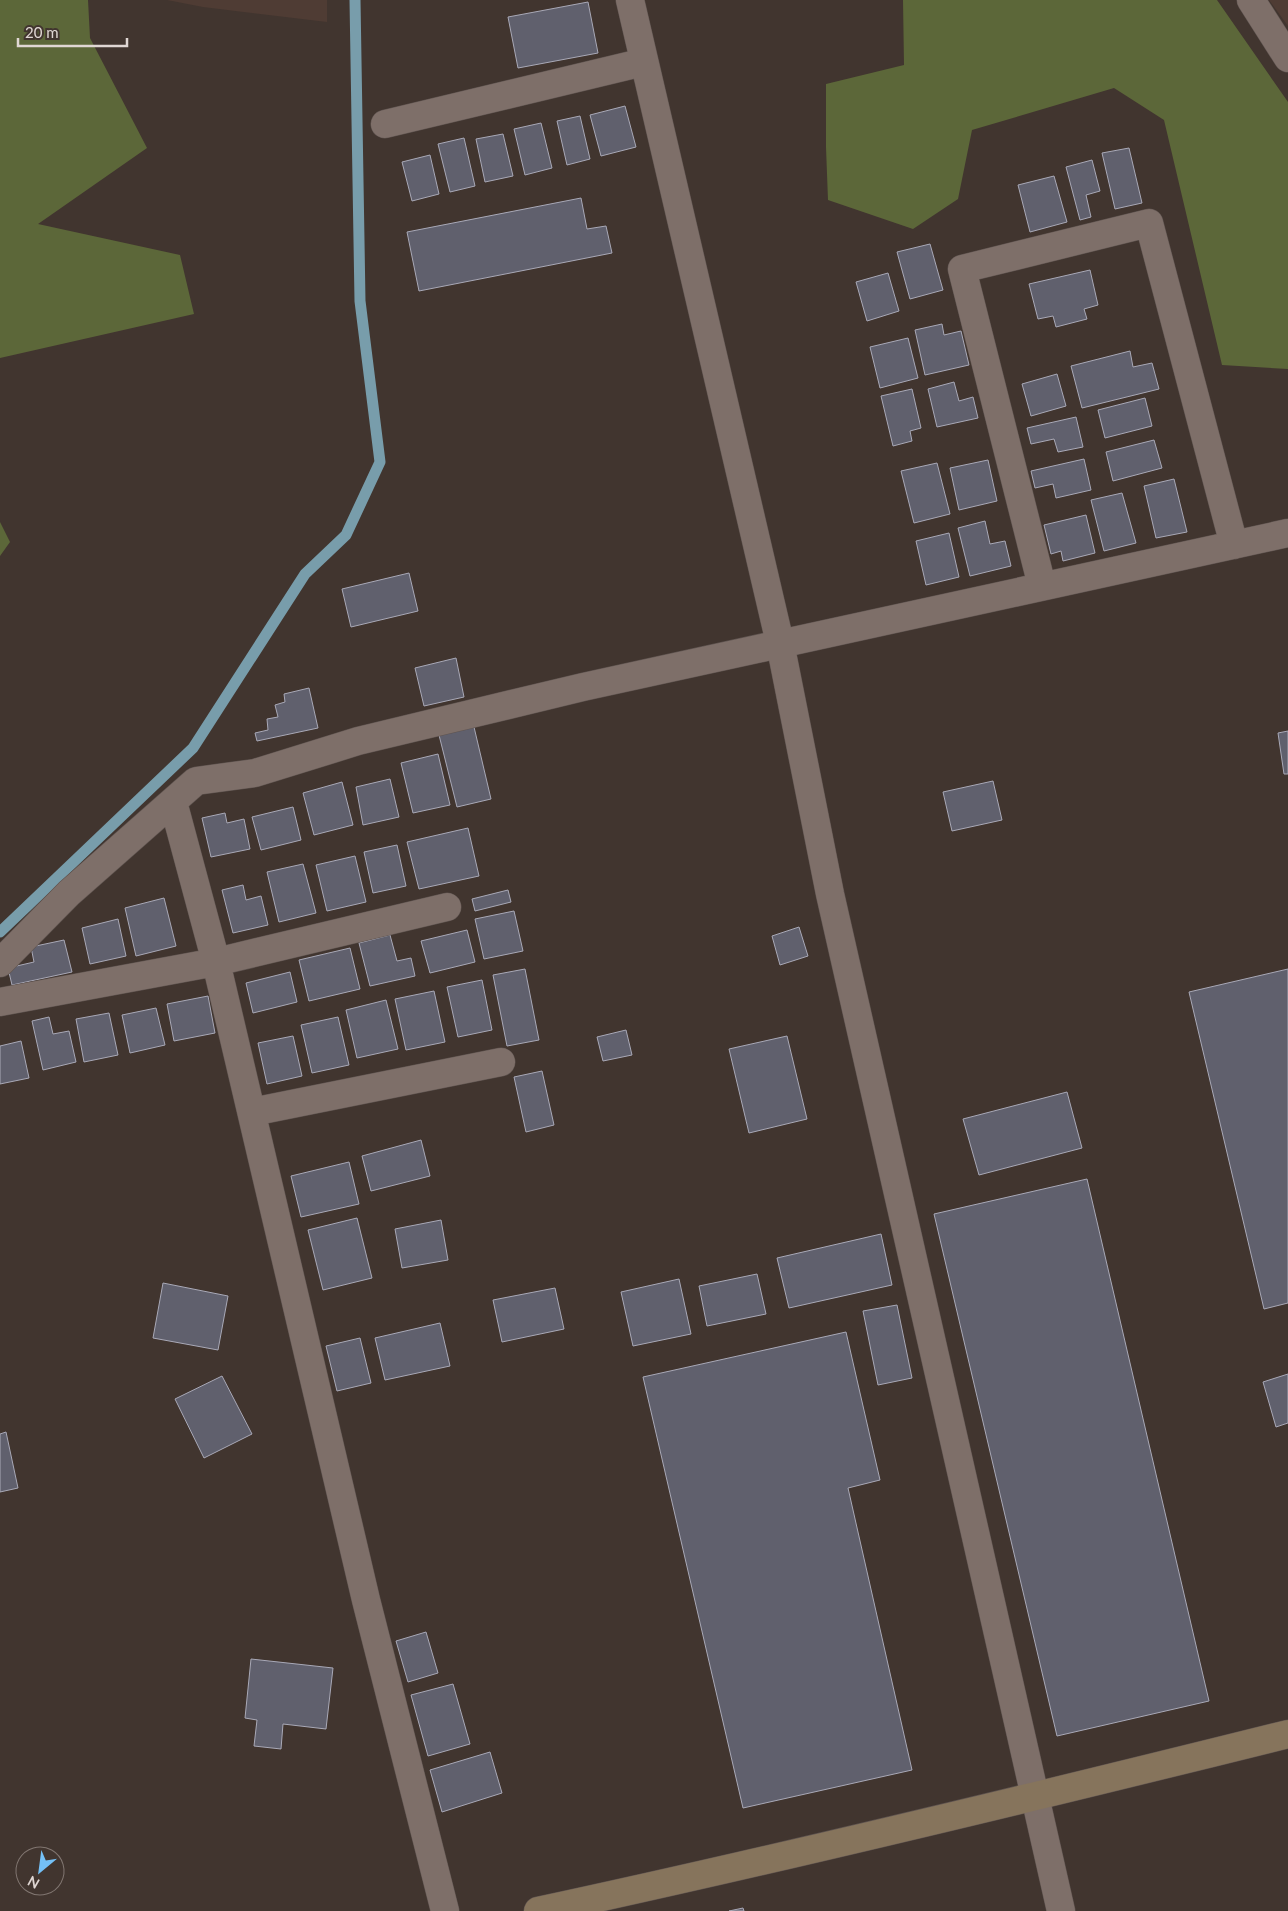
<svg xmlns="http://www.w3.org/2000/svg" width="1288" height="1911" font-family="Lato,sans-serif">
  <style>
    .built { fill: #4f3c34 }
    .forest { fill: #5c6739 }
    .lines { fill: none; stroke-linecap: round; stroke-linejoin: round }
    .stream { stroke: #789dab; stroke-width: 11 }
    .building { fill: #60606d; stroke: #a9a9b7 }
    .street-casing { stroke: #5f5450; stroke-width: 29 }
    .secondary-casing { stroke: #5f5450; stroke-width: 29 }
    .street { stroke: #7e6f69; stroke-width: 28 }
    .secondary { stroke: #86745c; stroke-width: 28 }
  </style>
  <rect width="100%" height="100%" fill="#41352f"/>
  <!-- built -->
  <path class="built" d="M167,0H327V22L203,7Z
    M1269,0H1288V26Z"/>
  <!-- forest -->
  <path class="forest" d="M0,0H88L90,38L147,148L38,224L180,255L194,314L0,358Z
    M903,0H1217L1288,102V369L1222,365L1164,120L1114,88L972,130L958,199L913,229L828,200L826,147V84L904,65Z
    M0,522L10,542L0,556Z"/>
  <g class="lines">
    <!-- stream -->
    <path class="stream" d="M0,932L193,748L305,574L346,535L380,462L360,301L355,0"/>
  </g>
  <!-- building -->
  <path class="building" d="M588,2L598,53L518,68L508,17Z
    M625,106L636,147L601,156L590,115Z
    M580,116L590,159L567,165L557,121Z
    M541,123L552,168L525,175L514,129Z
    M503,134L513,176L485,182L476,139Z
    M464,138L475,186L450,192L438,144Z
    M1129,148L1142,203L1115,209L1102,153Z
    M430,155L439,194L412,201L402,162Z
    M1092,160L1100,191L1086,195L1091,217L1080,220L1066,167Z
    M1054,176L1067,222L1030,232L1018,185Z
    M581,198L587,229L606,226L612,253L419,291L407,232Z
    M930,244L943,290L910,299L897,252Z
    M1090,270L1098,305L1084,309L1087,319L1056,327L1053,316L1038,319L1029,284Z
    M888,273L899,311L867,321L856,282Z
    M942,324L944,335L961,331L969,365L925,375L915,330Z
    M908,338L918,378L880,388L870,347Z
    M1130,351L1133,367L1152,363L1159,389L1082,408L1071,366Z
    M1057,374L1066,406L1031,416L1022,384Z
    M954,382L959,401L973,397L978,418L937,427L928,389Z
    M912,389L921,428L910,431L912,441L893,446L881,396Z
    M1145,398L1152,426L1105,438L1098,410Z
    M1076,417L1083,447L1058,452L1054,439L1031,444L1027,428Z
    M1154,440L1162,468L1113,481L1106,452Z
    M1084,459L1091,490L1056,498L1053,484L1035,488L1031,471Z
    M988,460L997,501L959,510L950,468Z
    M937,463L950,514L914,523L901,471Z
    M1174,479L1187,532L1156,538L1144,486Z
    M1122,493L1136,543L1104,551L1091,500Z
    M1086,515L1095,553L1063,561L1061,551L1051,554L1044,525Z
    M985,521L990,544L1005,541L1011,566L970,576L958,528Z
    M949,533L959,577L926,585L916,541Z
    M409,573L418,611L351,627L342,589Z
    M456,658L464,697L424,706L415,668Z
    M309,688L318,728L257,741L255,733L268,730L267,719L278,717L275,705L285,702L284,694Z
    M474,727L491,799L457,807L439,735Z
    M1288,731V774H1284L1278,733Z
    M438,754L450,805L413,813L401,763Z
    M390,779L399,817L363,825L356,787Z
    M993,781L1002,820L952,831L943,792Z
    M342,782L353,825L314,835L303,793Z
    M293,807L301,840L261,850L252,817Z
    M225,813L227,823L244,819L250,849L211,857L202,818Z
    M468,828L479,876L419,889L407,842Z
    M397,845L406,886L373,893L364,852Z
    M355,856L366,902L327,911L316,865Z
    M303,864L316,913L279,922L267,872Z
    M243,885L246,900L261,896L268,925L233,933L222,890Z
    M508,890L511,902L475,911L472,899Z
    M164,898L176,946L136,956L125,908Z
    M514,911L523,951L484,959L475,919Z
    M118,919L126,956L90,964L82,928Z
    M799,927L808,956L780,965L772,936Z
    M467,930L475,962L430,973L421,941Z
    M390,935L397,961L411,958L415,976L370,986L359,943Z
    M64,940L72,972L12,985L8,968L34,962L31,947Z
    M350,948L360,989L309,1001L299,960Z
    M525,969L539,1040L507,1046L493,975Z
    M1288,969V1303L1264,1309L1189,992Z
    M290,972L297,1002L253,1013L246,983Z
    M482,980L492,1030L458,1037L447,987Z
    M434,991L445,1042L406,1050L395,999Z
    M208,996L215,1033L174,1041L167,1004Z
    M386,1000L398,1049L357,1058L346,1010Z
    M156,1008L165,1045L130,1053L122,1015Z
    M109,1013L118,1055L84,1062L76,1019Z
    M49,1017L53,1034L69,1031L76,1062L43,1070L32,1021Z
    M338,1017L349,1065L312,1073L301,1025Z
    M626,1030L632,1055L603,1061L597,1037Z
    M293,1036L302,1076L267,1084L258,1043Z
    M787,1036L807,1119L749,1133L729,1049Z
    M21,1041L29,1078L0,1084V1046Z
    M542,1071L554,1125L526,1132L514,1077Z
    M1067,1092L1082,1148L979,1175L963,1119Z
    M421,1140L430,1176L371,1191L362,1156Z
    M349,1162L359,1204L301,1217L291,1176Z
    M1087,1179L1209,1701L1057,1736L934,1214Z
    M357,1218L372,1278L323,1290L308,1230Z
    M441,1220L448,1260L402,1268L395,1229Z
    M881,1234L892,1285L789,1308L777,1258Z
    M757,1274L766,1314L707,1326L699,1286Z
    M679,1279L691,1334L633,1346L621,1292Z
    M163,1283L228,1296L218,1350L153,1338Z
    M555,1288L564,1329L502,1342L493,1300Z
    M897,1305L912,1378L878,1385L863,1311Z
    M440,1323L450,1366L385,1380L375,1338Z
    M846,1332L880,1480L848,1488L912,1770L743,1808L643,1377Z
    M360,1338L371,1383L337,1391L326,1346Z
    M1288,1374V1423L1276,1427L1263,1382Z
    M222,1376L252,1434L204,1458L175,1399Z
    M6,1432L18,1488L0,1492V1434Z
    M426,1632L438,1673L408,1682L396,1641Z
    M251,1659L333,1668L326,1729L283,1724L281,1749L254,1746L257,1720L245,1718Z
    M453,1684L470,1744L428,1756L411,1695Z
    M490,1752L502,1793L442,1812L430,1770Z
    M743,1908L744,1911H729Z"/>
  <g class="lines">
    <!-- street casing -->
    <g class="street-casing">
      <path id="street" d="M630,0L780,643L830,894L1061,1911
        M1251,0L1288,58
        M385,124L644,62
        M1042,586L962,269L1149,223L1234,545
        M173,802L216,962L366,1600L445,1911
        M0,963L69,893L196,781L255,773L358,741L583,687L1288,533
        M0,1002L216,962L447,907
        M252,1112L501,1062"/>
    </g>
    <!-- secondary casing -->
    <g class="secondary-casing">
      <path id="secondary" d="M538,1911C789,1857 1039,1796 1288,1734"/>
    </g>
    <!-- street -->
    <use href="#street" class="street"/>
    <!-- secondary -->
    <use href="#secondary" class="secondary"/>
  </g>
  <!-- north arrow -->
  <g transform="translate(40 1871) rotate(209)"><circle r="24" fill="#41352f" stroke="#817671"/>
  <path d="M0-4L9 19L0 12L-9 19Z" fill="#74c0f6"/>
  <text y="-8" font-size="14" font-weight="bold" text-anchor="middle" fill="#e0d7d4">N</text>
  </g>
  <!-- scale -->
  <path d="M18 38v8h109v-8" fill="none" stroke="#e0d7d4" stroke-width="2.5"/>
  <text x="25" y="38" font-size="15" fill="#e0d7d4" stroke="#41352f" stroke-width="4" paint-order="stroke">20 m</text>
</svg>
